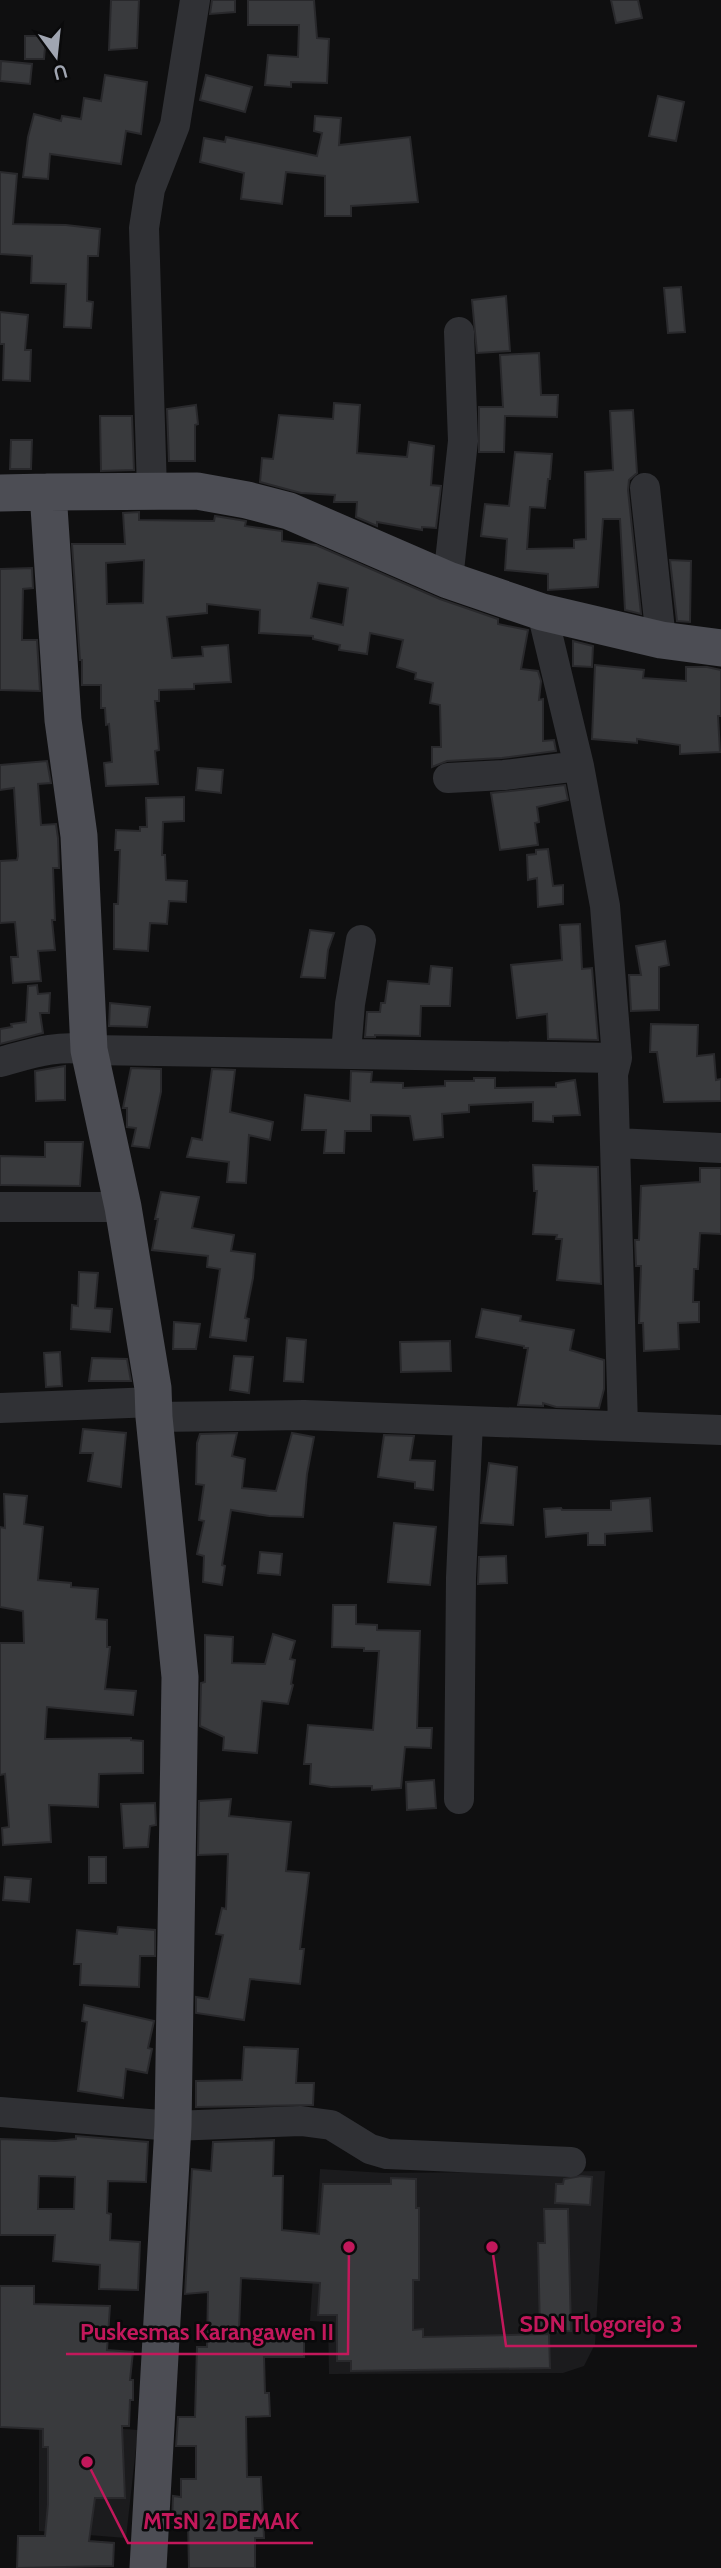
<svg xmlns="http://www.w3.org/2000/svg" width="721" height="2568" font-family="Cabin,sans-serif">
  <style>
    .built { fill: #1b1b1d }
    .building { fill: #393a3d; stroke: #29292c; stroke-width: 2; fill-rule: evenodd }
    .lines { fill: none; stroke-linecap: round; stroke-linejoin: round }
    .minor { stroke: #303135; stroke-width: 30 }
    .major { stroke: #4c4d54; stroke-width: 37 }
    .leader { fill: none; stroke: #c2185b; stroke-width: 2.5 }
    .callout-dot { fill: #c2185b; stroke: #0a0a0b; stroke-width: 2.5 }
    .callout-label { font-size: 23px; text-anchor: middle; font-weight: bold; fill: #c2185b; stroke: #0a0a0b; stroke-width: 5; stroke-linejoin: round; paint-order: stroke }
  </style>
  <rect width="100%" height="100%" fill="#0f0f10"/>
  <!-- built -->
  <path class="built" d="M320,2169L385,2173L605,2171L595,2344L584,2366L563,2373L329,2374L328,2322L310,2321Z
    M39,2423L138,2430L126,2538L39,2531Z"/>
  <!-- building -->
  <path class="building" d="M111,0H139L137,48L109,50Z
    M212,0H235V12L210,14Z
    M248,0H314L317,38L329,39L327,83L291,82V87L265,85L268,55L298,57L299,25H248Z
    M611,0H638L642,18L616,23Z
    M25,36H46L44,59H25Z
    M1,61L32,64L30,84L0,81Z
    M105,75L147,82L141,134L126,131L121,164L50,154L48,179L23,177L28,137L34,114L61,121L62,116L81,119L84,98L101,101Z
    M206,75L252,87L245,112L200,100Z
    M658,96L684,102L676,141L649,136Z
    M315,116L341,118L339,145L410,137L418,202L351,206V216H325V176L286,172L282,204L241,199L244,173L200,162L204,138L225,142L226,137L317,156L322,133L314,131Z
    M0,172L17,174L13,224L66,225L100,229L98,256H88L87,301L93,302L91,328L64,327L66,284L31,283L32,256L0,254Z
    M681,287L685,332L668,333L664,288Z
    M506,296L510,351L477,353L472,300Z
    M0,312L28,315L25,350H31L30,381L3,380L4,344H0Z
    M539,353L541,395H558L557,417L505,416L504,452H479V407H503L500,355Z
    M334,403L360,405L357,453L407,457L409,442L434,446L431,485L441,486L436,528L422,527V530L377,522V526L356,517L357,502H334L335,495L301,493L260,482L262,458L273,459L279,415L333,419Z
    M196,405L198,424L195,425V461H169L167,409Z
    M633,410L637,473L629,480L628,490L641,614L625,610L620,519H603L598,587L548,590V574L505,570L507,539L481,536L485,504L509,506L515,452L552,454L550,479H548L545,508L530,507L527,549L574,548V540L586,539L585,472L613,470L610,411Z
    M100,416H132L134,470L101,471Z
    M11,440H32L31,469H10Z
    M139,512V520L214,521L215,516L246,521L245,526L282,531V541L316,545L440,599L498,619V624L528,630L521,669L538,671L541,681L539,700L543,699V741L554,740L556,751L502,758L447,761L432,767V747H441L440,705L430,703L433,683L415,679L416,673L397,667L403,640L370,633L367,654L339,650L340,645L313,639V636L259,633L260,610L207,604V613L167,617L172,658L203,656L202,647L228,645L231,682L194,684V689L159,690V701H155L159,750L155,751L158,784L106,786L104,763L112,762L109,724L106,725L105,708H101V685H82V660H80L72,544H125L123,513ZM144,560L143,603L107,604L106,563ZM318,583L348,588L343,625L311,618Z
    M670,560L691,561L690,622L677,621Z
    M32,568L33,588L23,589L22,640H37L40,691L0,690V569Z
    M573,641L593,646L592,667L573,666Z
    M595,665L644,670L643,678L686,681V667H707L721,670V716H718L720,752L680,754V745L637,739V743L592,739Z
    M47,761L51,783L38,784L41,825L56,824L58,838L59,868H53L55,920H52L55,950L38,951L41,981L13,983L11,957H18L15,922L0,923V861L17,860L18,856L14,788L0,790V765Z
    M198,768L223,770L221,793L196,790Z
    M565,785L568,800L537,807L539,822L535,823L538,845L500,850L491,793Z
    M184,797V821L163,822L162,855H165L166,880L187,881L186,902L169,901L167,924L150,923L148,951L114,949V904H118L120,850H115L116,830L140,831V827H147L146,798Z
    M548,849L553,886L563,885V904L538,907L537,878L528,880L527,855L536,854V850Z
    M580,924L582,969L592,968L598,1040L548,1039L547,1014L517,1018L511,965L562,960L560,925Z
    M310,930L334,933L328,950L325,978L301,977Z
    M665,941L669,965L659,967V1010L631,1011L629,975H641L636,946Z
    M431,966L452,968L450,1006H421L420,1036L375,1035V1037H365L367,1012H380L381,1003H385L388,981L429,984Z
    M37,985L38,994L50,993L49,1013H40L43,1033L0,1044V1029L12,1027L11,1024L26,1022L28,986Z
    M110,1003L150,1007L147,1027L109,1026Z
    M651,1024L698,1025L697,1056L714,1054L716,1080L721,1079V1101L664,1102L657,1052H650Z
    M65,1066V1100L36,1101L35,1071Z
    M131,1068L161,1069V1092L149,1148L132,1146L136,1128L127,1127V1108H123Z
    M212,1069L235,1070L230,1112L273,1122L270,1140L249,1135L246,1183L227,1182L229,1162L187,1157L192,1138L202,1140Z
    M351,1071L372,1072L371,1082L403,1083V1088L445,1086V1081H474V1078H495V1088L556,1087V1083L575,1080L580,1115L553,1116V1122L533,1121V1102L469,1105V1112L442,1114L443,1137L414,1140L410,1116L371,1115V1131H345L344,1153H324L326,1130H302L305,1095L350,1101Z
    M45,1142H83L80,1186L0,1185V1156L45,1157Z
    M533,1165L598,1167L601,1284L557,1280L562,1239H556L557,1235L533,1234L537,1191H534Z
    M700,1168H721V1234L700,1233L698,1269H694L693,1302H699V1322L678,1323L679,1349L644,1351L643,1323H639L641,1266H636L635,1240H639L641,1186L700,1182Z
    M161,1192L199,1197L192,1228L234,1235L231,1251L255,1254L253,1278L245,1318L249,1319L246,1341L210,1337L220,1269L207,1267L208,1256L152,1250L158,1219H155Z
    M79,1272L98,1273L95,1308L112,1309L110,1332L71,1329L72,1305L78,1306Z
    M482,1309L521,1316L520,1321L574,1330L570,1350L604,1360V1389L599,1408L556,1407L543,1403V1406L518,1405L528,1348H524V1346L476,1337Z
    M174,1322L200,1324L196,1349H173Z
    M287,1338L306,1340L303,1382L284,1381Z
    M450,1341L451,1371L401,1372L400,1342Z
    M60,1352L62,1386L46,1387L44,1353Z
    M234,1356L253,1357L249,1393L230,1390Z
    M92,1358L127,1359L131,1381H89Z
    M83,1429L126,1433L121,1487L88,1481L93,1453H80Z
    M237,1433L232,1456L245,1459L242,1488L276,1491L292,1433L314,1437L307,1474L303,1517L269,1516L231,1510L222,1565L225,1566L222,1585L203,1582L204,1556L197,1554L204,1521L199,1520L204,1485L196,1484L197,1443L200,1434Z
    M384,1435L414,1436L410,1460L435,1461L433,1490L415,1488V1482L378,1477Z
    M489,1463L517,1467L513,1525L481,1523Z
    M4,1494L27,1496L24,1524L43,1527L38,1580L71,1583V1587L98,1589L96,1619L107,1620V1647H110L105,1689L136,1691L133,1715L47,1707L45,1739L131,1738V1740L143,1741V1773L99,1774L98,1807L49,1805L51,1842L3,1845L2,1828L9,1827L5,1774L0,1775V1643H24L23,1611L0,1607V1527L5,1528Z
    M650,1498L652,1531L605,1534V1545H588V1533L546,1537L544,1509L561,1508L562,1510H611V1501Z
    M394,1523L436,1527L430,1585L388,1582Z
    M260,1552L282,1554L280,1575L258,1573Z
    M506,1556L507,1583L478,1584L479,1557Z
    M333,1605H356V1624L377,1625V1630L420,1631L417,1728H432L431,1748L405,1747L401,1788L372,1790V1786L331,1787L310,1784L311,1764H304L308,1725L373,1730L379,1651H364V1648L332,1647Z
    M273,1634L295,1641L290,1659L295,1660L291,1684L293,1685L288,1704L262,1701L257,1753L223,1750L224,1737L200,1726L201,1683L205,1682V1635L233,1637L232,1663L265,1664Z
    M434,1780L436,1808L407,1810L406,1782Z
    M231,1799L229,1816L291,1822L286,1871L309,1873L300,1949H304L300,1984L250,1979L244,2020L196,2013V1997L209,1999L223,1935L216,1934L222,1908L226,1909L228,1854L198,1855L199,1801Z
    M155,1803L156,1825L150,1826L148,1847L124,1848L121,1804Z
    M89,1857H106V1883H89Z
    M5,1877L31,1879L29,1902L3,1900Z
    M118,1927L155,1930V1956H140L139,1987L80,1985L81,1964H74L77,1930L117,1934Z
    M84,2005L154,2021L148,2048L152,2049L147,2073L126,2069L123,2098L78,2091L87,2022L82,2021Z
    M244,2047L298,2049L296,2083H314L313,2105L196,2107V2081L242,2080Z
    M76,2136L148,2142L146,2182L108,2181L107,2213L111,2214L110,2240L140,2242L138,2290L99,2289L100,2265L53,2261L55,2235H0V2139L55,2141L76,2139ZM39,2176L75,2177L74,2209H38Z
    M274,2140L273,2176H283L282,2230L319,2234L323,2184H391V2178L416,2179V2208H419V2280H413V2330L423,2329V2337L549,2334L550,2368L351,2371V2361H337V2315H318L320,2283L241,2278L239,2330L304,2329V2357H264L265,2393H269L270,2416L246,2417L247,2477H261L264,2538H255V2568H189L188,2522L172,2523L173,2496L181,2497V2479H196V2446H176L178,2417H195L197,2347H207L208,2292L185,2294L192,2169L211,2171L213,2142Z
    M581,2176L592,2177L590,2205L555,2203L556,2184H563L564,2179Z
    M544,2209H568L571,2331L540,2332L538,2243H545Z
    M0,2286H34V2304L110,2306L107,2350L133,2352L130,2380H133V2400H130L129,2426H122L125,2498H95L89,2541L114,2543L113,2566L17,2568L18,2536H45L48,2504V2447H43V2429L0,2427Z"/>
  <g class="lines">
    <!-- minor -->
    <path class="minor" d="M645,488L661,640
      M152,491L144,228L150,189L175,125L195,0
      M448,580L463,441L459,332
      M542,612L579,766L605,906L617,1058L613,1074L623,1426
      M448,778L504,775L579,766
      M346,1053L350,1004L361,940
      M0,1062C30,1054 58,1044 89,1050L617,1058
      M616,1143L721,1148
      M0,1207H123
      M0,1408L154,1402
      M154,1417L304,1415L721,1430
      M459,1799L461,1578L468,1422
      M0,2112L173,2126L301,2121L331,2125L370,2149L387,2154L571,2162"/>
    <!-- major -->
    <path class="major" d="M0,493L48,492
      M148,2568L173,2126L180,1677L154,1417L153,1388L123,1207L89,1050L79,836L63,720L48,492L197,491L247,500L289,511L448,580L542,612L661,640L721,648"/>
  </g>
  <!-- callouts -->
  <path class="leader" d="M492 2247L506 2346H697M349 2247L348 2354H66M87 2462L128 2543H313"/>
  <g class="callout-dot">
    <circle cx="492" cy="2247" r="7"/>
    <circle cx="349" cy="2247" r="7"/>
    <circle cx="87" cy="2462" r="7"/>
  </g>
  <g class="callout-label">
    <text x="601" y="2332">SDN Tlogorejo 3</text>
    <text x="207" y="2340">Puskesmas Karangawen II</text>
    <text x="221" y="2529">MTsN 2 DEMAK</text>
  </g>
  <!-- north arrow -->
  <g transform="translate(56 56) rotate(165)" stroke="#0a0a0b" stroke-width="5" paint-order="stroke">
  <path d="M0-5L12 26L0 18L-12 26Z" fill="#a0a5b1"/>
  <text y="-10" font-size="19" font-weight="bold" text-anchor="middle" fill="#a0a5b1">U</text>
  </g>
</svg>
